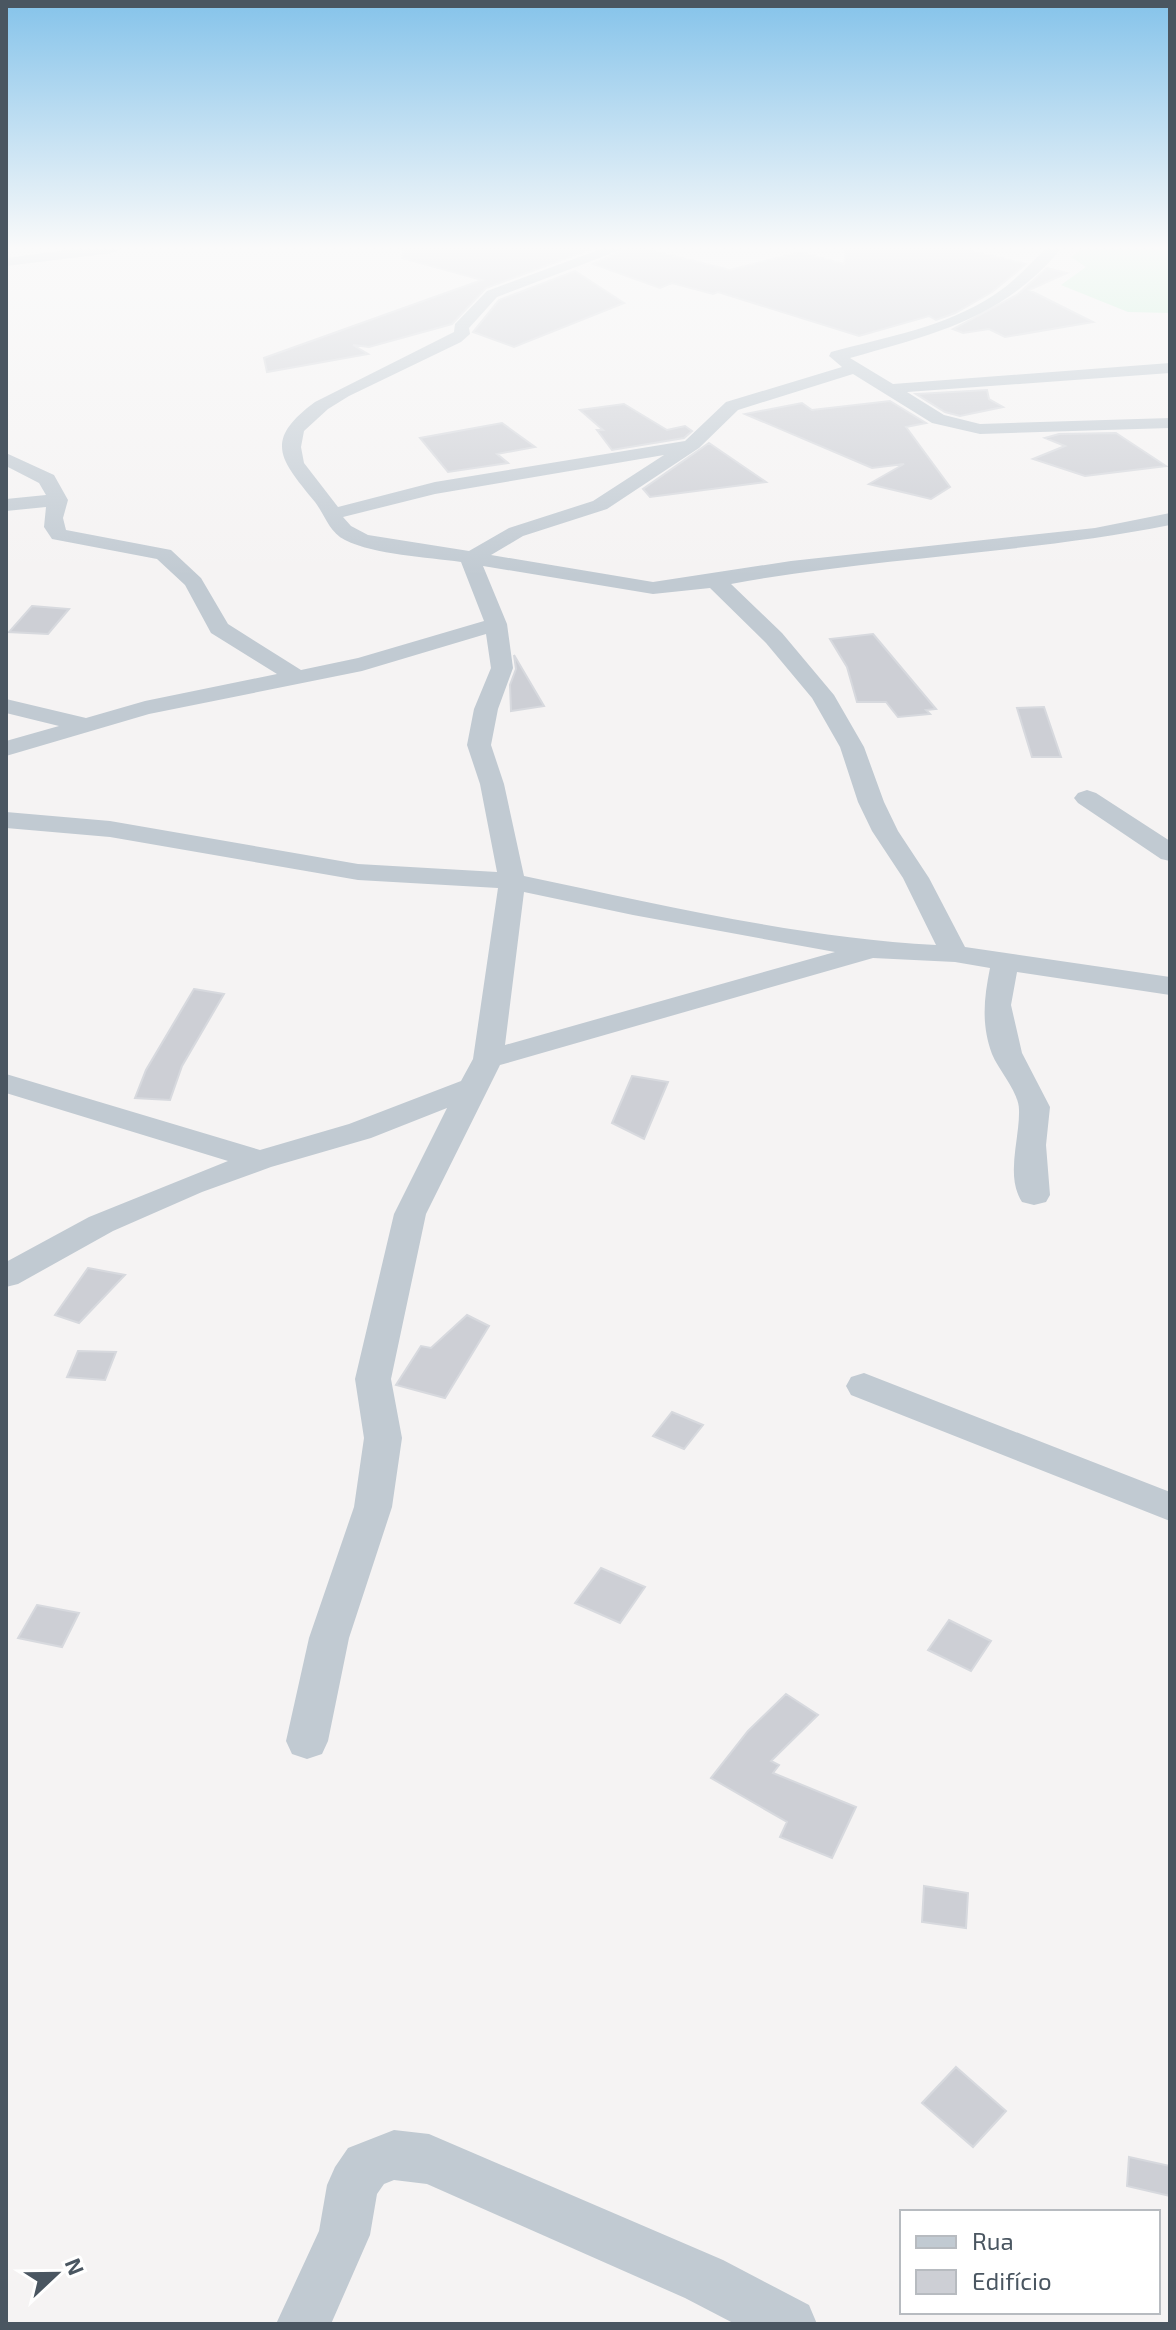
<svg xmlns="http://www.w3.org/2000/svg" width="1176" height="2330" font-family="'Exo 2',sans-serif">
  <style>
    .green { fill: #c3f1d5 }
    .building { fill: #cdcfd5; stroke: #d7d9de; stroke-width: 2 }
    .lines { fill: none; stroke-linecap: round; stroke-linejoin: round }
    .minor { fill: #c1cad2; fill-rule: evenodd }
  </style>
  <rect width="100%" height="100%" fill="#f5f3f3"/>
  <!-- green -->
  <path class="green" d="M1082,249H1170V313L1128,312L1061,285L1086,267L1071,257Z"/>
  <!-- building -->
  <path class="building" d="M403,249H591L486,288L452,324L369,347L353,345L368,354L267,372L264,358L482,280L402,258Z
    M626,249H646L730,270L800,252L844,264L846,249H963L1026,264L992,292L955,313L936,320L929,316L859,336L718,292L713,294L672,283L660,288L593,264Z
    M1047,268L1067,273L1029,290L1093,322L1005,337L989,329L963,333L953,329L1017,295Z
    M575,271L624,303L514,347L473,332L499,300Z
    M987,390L989,399L1003,407L960,416L945,412L916,394Z
    M890,401L926,423L906,427L950,487L931,499L869,484L904,464L872,468L745,414L802,403L812,410Z
    M624,404L667,430L685,426L692,431L684,438L612,450L597,430H603L580,410Z
    M502,423L535,447L497,454L508,463L448,472L420,438Z
    M1116,433L1166,466L1085,476L1033,459L1065,446L1045,438L1059,434Z
    M709,443L766,482L650,497L643,489Z
    M32,606L69,609L48,634L9,632Z
    M873,634L936,709L926,710L930,714L898,717L886,702H857L847,667L830,639Z
    M514,655L544,706L511,711L510,685L516,669Z
    M1044,707L1061,757H1032L1017,708Z
    M194,989L224,994L182,1066L170,1100L135,1098L146,1070Z
    M632,1076L668,1082L644,1139L612,1123Z
    M88,1268L125,1275L79,1323L55,1315Z
    M467,1315L489,1326L445,1398L396,1385L421,1346L431,1348Z
    M78,1351L116,1352L105,1380L67,1377Z
    M672,1412L703,1425L684,1449L653,1436Z
    M601,1568L645,1587L620,1623L575,1603Z
    M37,1605L79,1613L62,1647L18,1638Z
    M949,1620L991,1641L971,1671L928,1650Z
    M786,1694L818,1715L771,1761L779,1765L773,1773L856,1807L832,1858L780,1837L787,1822L711,1778L748,1731Z
    M924,1886L968,1893L966,1928L922,1922Z
    M956,2067L1006,2111L973,2147L922,2103Z
    M1129,2157L1170,2166V2196L1127,2186Z"/>
  <g class="lines">
    <!-- minor -->
    <path class="minor" d="M74,249H120L113,253L6,266V258Z
      M601,249H623L497,297L469,328L470,334L461,342L349,396L328,409L304,431L301,447L304,463L338,507L435,482L685,441L726,402L842,367L829,356L831,352C886,337 946,327 994,295C1014,282 1029,265 1045,249H1061C1002,319 934,334 850,358L893,384L1170,363V373L907,392L944,415L980,424L1170,418V428L980,434L932,423L853,374L738,410L699,448L607,509L523,536L491,555L653,582L791,561L1095,528L1170,513V525C1025,554 876,557 731,584L782,633L834,695L864,747L884,802L898,831L929,878L965,947L1170,977V995L1017,972L1011,1005L1022,1053L1050,1107L1046,1145L1050,1195L1046,1202L1034,1205L1022,1202C1005,1176 1020,1138 1019,1110C1019,1092 999,1071 992,1054C981,1024 984,998 990,968L955,962L873,958L500,1065L426,1214L391,1379L402,1438L392,1507L349,1638L328,1741L322,1754L307,1759L292,1754L286,1741L309,1638L354,1507L364,1438L355,1379L394,1214L447,1108L371,1138L271,1167L202,1192L113,1231L18,1284L6,1287V1262L89,1217L228,1161L6,1093V1074L260,1150L349,1124L461,1081L473,1059L498,888L358,880L110,837L6,828V812L110,821L358,864L497,872L480,784L467,745L474,709L491,668L486,634L362,671L149,714L6,756V741L59,726L6,713V699L86,718L145,701L277,674L211,633L185,585L157,559L52,539L44,527L46,507L6,511V499L46,495L39,483L6,466V453L54,475L68,500L63,518L66,530L171,550L201,578L228,624L301,670L358,658L484,621L461,562C427,557 375,555 345,540C329,532 325,515 315,502C281,460 262,441 315,402L454,332L455,324L487,291ZM664,455L593,501L509,528L469,551L368,535L351,526L343,517L435,494ZM483,566L653,594L710,588L766,643L812,698L840,747L858,802L872,831L903,878L936,945C800,938 658,904 524,876L504,784L491,745L498,709L513,668L507,624ZM524,892L633,915L835,952L505,1045Z
      M1087,790L1096,793L1170,841V861L1161,859L1078,803L1074,798L1078,793Z
      M864,1373L1170,1492V1521L851,1395L846,1386L851,1377Z
      M394,2130L429,2134L723,2260L809,2305L817,2324H735L685,2298L427,2184L394,2180L384,2184L377,2194L370,2235L331,2324H276L319,2231L327,2185L335,2167L348,2148Z"/>
  </g>
  <!-- sky -->
  <linearGradient id="sky" x2="0" y2="1"><stop stop-color="#85c3ea"/><stop offset="0.43" stop-color="#fafafa"/><stop offset="1" stop-color="#fafafa" stop-opacity="0"/></linearGradient>
  <rect width="1176" height="576" fill="url(#sky)"/>
  <!-- border -->
  <rect width="1176" height="2330" fill="none" stroke="#4a5661" stroke-width="16"/>
  <!-- legend -->
  <rect x="900" y="2210" width="260" height="104" fill="#ffffff" stroke="#b7bbc0" stroke-width="2"/>
  <rect x="916" y="2236" width="40" height="12" fill="#c1cad2" stroke="#b7bbc0" stroke-width="2"/>
  <text x="972" y="2250" font-size="24" fill="#4a5661">Rua</text>
  <rect x="916" y="2270" width="40" height="24" fill="#cdcfd5" stroke="#b7bbc0" stroke-width="2"/>
  <text x="972" y="2290" font-size="24" fill="#4a5661">Edifício</text>
  <!-- north arrow -->
  <g transform="translate(56 2274) rotate(68)" stroke="#ffffff" stroke-width="6" paint-order="stroke">
  <path d="M0-6L14 30L0 20L-14 30Z" fill="#4a5661"/>
  <text y="-12" font-size="22" font-weight="bold" text-anchor="middle" fill="#4a5661">N</text>
  </g>
</svg>
